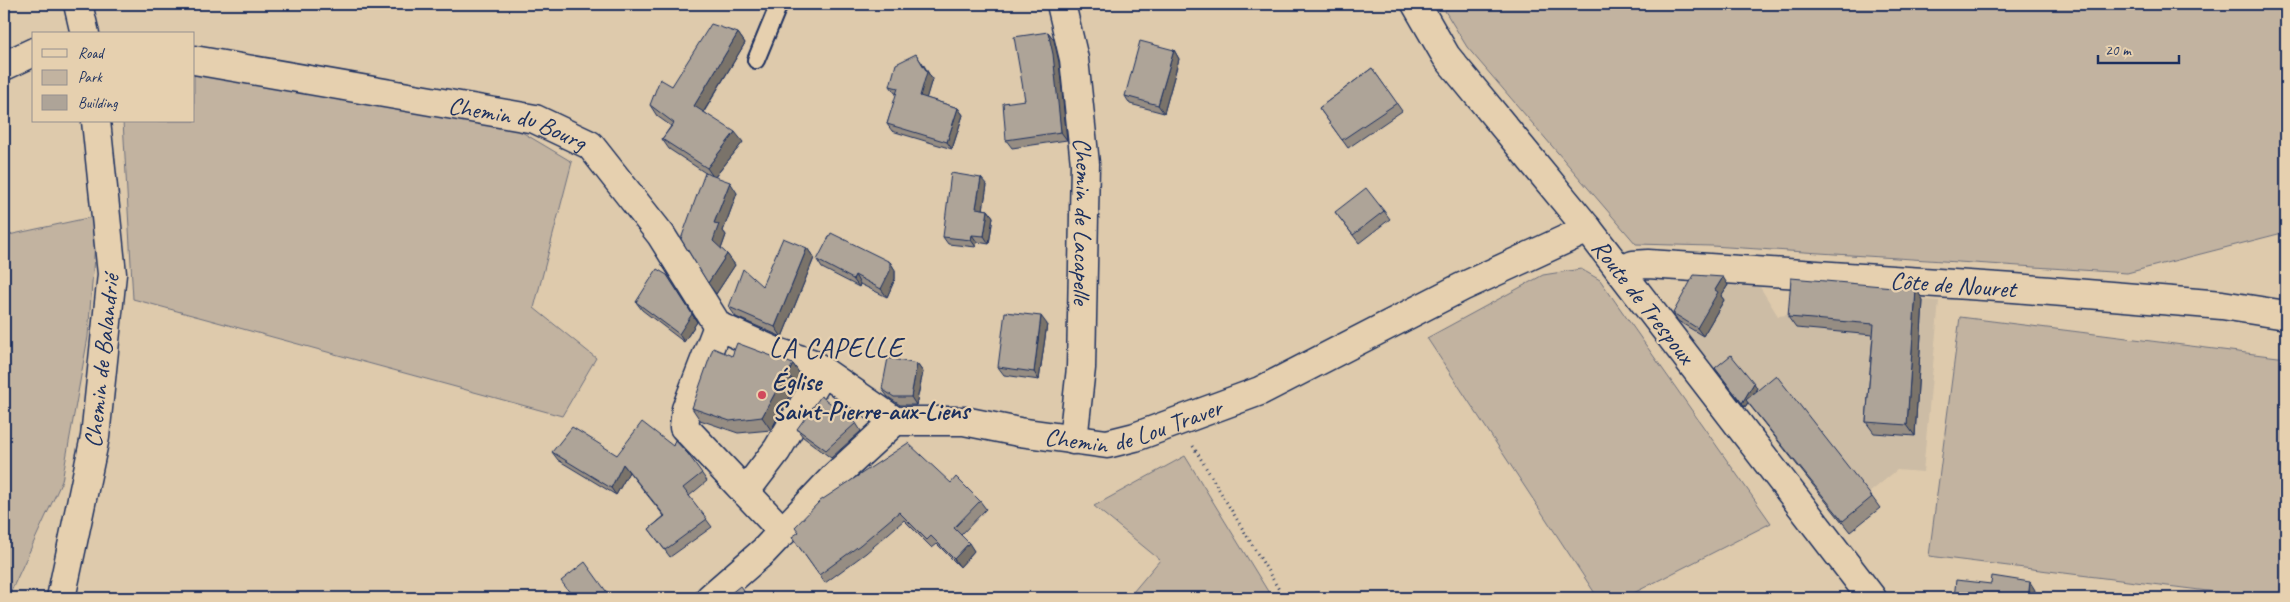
<svg xmlns="http://www.w3.org/2000/svg" width="2290" height="602" font-family="Caveat,sans-serif">
  <style>
    .built { fill: #ccbca5 }
    .green { fill: #c2b3a0; stroke: #6e717f }
    .lines { fill: none; stroke-linecap: round; stroke-linejoin: round }
    .lane-casing { stroke: #1b2f5e; stroke-width: 20 }
    .street-casing { stroke: #1b2f5e; stroke-width: 31 }
    .secondary-casing { stroke: #1b2f5e; stroke-width: 31 }
    .path { stroke: #1b2f5e; stroke-width: 3; stroke-dasharray: 1 4; stroke-linecap: butt }
    .lane { stroke: #e6d0af; stroke-width: 16 }
    .street { stroke: #e6d0af; stroke-width: 28 }
    .secondary { stroke: #e6d0af; stroke-width: 28 }
    .wall { fill: #968d83; stroke: #1b2f5e }
    .shaded-wall { fill: #7a736a; stroke: #1b2f5e }
    .building { fill: #aea498; stroke: #1b2f5e }
    .poi-dot { fill: #d1495b; stroke: #e6d0af; stroke-width: 2 }
    .labels { text-anchor: middle; stroke-width: 4.5; stroke-linejoin: round; paint-order: stroke }
    .street-label { font-size: 25px; fill: #1b2f5e; stroke: #e6d0af }
    .poi-label { font-size: 25px; font-weight: bold; fill: #1b2f5e; stroke: #e6d0af; text-anchor: start }
    .quarter-label { font-size: 28px; letter-spacing: 1px; fill: #1b2f5e; stroke: #e6d0af }
  </style>
  <rect width="100%" height="100%" fill="#decaac"/>
  <filter id="ink" filterUnits="userSpaceOnUse"><feTurbulence type="fractalNoise" baseFrequency=".02" numOctaves="2"/><feDisplacementMap in="SourceGraphic" scale="10" xChannelSelector="R" yChannelSelector="G"/><feConvolveMatrix kernelMatrix="1 2 1 2 8 2 1 2 1" color-interpolation-filters="sRGB"/></filter>
  <g filter="url(#ink)">
    <!-- built -->
    <path class="built" d="M1701,282L1760,287L1778,316L1923,300L1939,301L1923,472L1897,470L1869,493L1880,508L1851,531L1748,403L1743,410L1703,358L1678,321Z"/>
    <!-- green -->
    <path class="green" d="M1450,4H2286V232L2127,273L1712,246L1636,244L1467,47L1445,11Z
      M194,74L520,131L572,162L534,308L596,358L562,416L133,299L123,121H194Z
      M97,216L88,337L62,481L8,598H4V236Z
      M1581,269L1600,280L1771,523L1624,598H1598L1427,338L1543,275Z
      M1960,317L2286,358V598H2263L1929,556Z
      M1185,456L1272,598H1128L1160,560L1094,506Z"/>
    <g class="lines">
      <!-- lane casing -->
      <g class="lane-casing">
        <path id="lane" d="M756,60L779,4"/>
      </g>
      <!-- street casing -->
      <g class="street-casing">
        <g id="street">
          <path d="M78,4L85,34"/>
          <path id="s1" d="M1061,4L1074,59L1085,164L1081,368L1073,440"/>
          <path id="s2" d="M194,60L535,119L590,145L661,235L718,326"/>
          <path d="M4,66L34,52"/>
          <path d="M1620,271L1633,265L1648,264L2014,288L2222,305L2286,315"/>
          <path d="M745,492L777,450L823,372"/>
          <path d="M783,532L684,427L686,409L718,326L774,351L811,363L895,421"/>
          <path d="M61,598L95,437L112,274L96,121"/>
          <path id="s3" d="M710,598L764,551L834,477L895,421H964L1019,432L1107,444L1135,437L1260,391L1462,287L1588,229"/>
        </g>
      </g>
      <!-- secondary casing -->
      <g class="secondary-casing">
        <path id="secondary" d="M1416,4L1446,56L1588,229L1872,598"/>
      </g>
      <!-- path -->
      <path class="path" d="M1193,446L1284,598"/>
      <!-- lane -->
      <use href="#lane" class="lane"/>
      <!-- street -->
      <use href="#street" class="street"/>
      <!-- secondary -->
      <use href="#secondary" class="secondary"/>
    </g>
    <!-- wall -->
    <path class="wall" d="M1048,32L1054,40L1059,62L1067,140L1012,148L1006,140L1025,100Z
      M738,33L745,43L704,112L743,142L715,177L737,193L723,231L726,235L721,249L727,254L735,265L716,294L707,174L669,149L662,139L671,126L657,116L650,105L672,86Z
      M1174,50L1179,59L1164,113L1130,104L1125,96Z
      M922,62L932,79L926,98L958,108L963,115L952,149L892,131L887,124L897,94L895,93L890,86Z
      M1372,68L1402,111L1348,148L1319,108Z
      M987,185L983,209L988,210L993,217L989,244L977,242L976,247L948,244L943,237Z
      M1384,211L1390,219L1359,243L1335,212Z
      M807,248L814,258L782,337L736,317L729,307L762,286Z
      M817,260L890,262L895,270V279L887,297L860,284L859,287L822,268Z
      M667,275L697,322L684,342L642,310L636,302Z
      M1728,285L1721,296L1724,300L1703,336L1678,321L1673,313Z
      M1916,289L1923,300L1915,436L1874,433L1866,422L1873,335L1796,328L1788,317Z
      M1047,324L1039,380L1004,375L998,367Z
      M732,356L793,364L802,377L797,386H795L771,430L738,433L700,420L692,408Z
      M917,364L923,372L916,405H900L888,397L882,389Z
      M1715,368L1757,388L1753,394L1872,497L1880,508L1850,532L1748,403L1745,407Z
      M856,423L861,431L831,458L803,437L797,429Z
      M673,446L688,454L707,481L689,496L712,527L670,557L649,529L664,516L629,472L616,495L558,460L552,452L617,455Z
      M951,483L980,501L986,509L961,535L974,551L960,567L937,544L932,548L904,520L866,553L825,583L792,537Z"/>
    <!-- shaded-wall -->
    <path class="shaded-wall" d="M1048,32L1054,40L1059,62L1067,140L1061,132Z
      M738,33L745,43L701,116L694,106Z
      M1174,50L1179,59L1164,113L1158,105Z
      M916,54L932,79L925,103L920,96Z
      M958,108L963,115L952,149L947,142Z
      M735,132L743,142L714,178L707,168Z
      M981,178L987,185L982,216L976,208Z
      M730,182L737,193L723,231L726,235L720,252L713,241L714,223Z
      M988,210L993,217L989,244L984,236Z
      M972,235L977,242L976,247L971,240Z
      M807,248L814,258L782,337L775,327Z
      M727,254L735,265L716,294L708,283Z
      M890,262L895,270V279L887,297L881,289Z
      M667,275L697,322L684,342L679,334Z
      M855,275L860,284L859,287L853,279Z
      M1723,277L1728,285L1721,296L1724,300L1703,336L1697,328L1715,290Z
      M1916,289L1923,300L1915,436L1907,425Z
      M1041,316L1047,324L1039,380L1034,372Z
      M793,364L802,377L797,386L788,374Z
      M917,364L923,372L916,405L911,397Z
      M786,373L795,386L771,430L762,417Z
      M1754,383L1757,388L1745,407L1742,403Z
      M623,464L629,472L616,495L611,488Z
      M969,543L974,551L960,567L954,559Z
      M2030,582L2035,590L2034,598H2028Z"/>
    <!-- building -->
    <path class="building" d="M711,24L738,33L694,106L735,132L707,168L662,139L674,123L650,105L660,79L672,86Z
      M1048,32L1053,54L1061,132L1006,140L1003,103L1025,100L1014,37Z
      M1140,41L1174,50L1158,105L1125,96Z
      M916,54L927,72L920,96L958,108L947,142L887,124L898,88L890,86L896,64Z
      M1372,68L1397,103L1342,140L1319,108Z
      M705,173L730,182L714,223L719,224L713,241L727,254L708,283L681,239Z
      M951,173L981,178L976,208L988,210L984,236L972,235L971,240L943,237Z
      M1366,188L1384,211L1353,235L1335,212Z
      M831,233L890,262V271L881,289L855,275L853,279L817,260Z
      M783,238L807,248L775,327L729,307L743,269L762,286Z
      M657,269L667,275L692,314L679,334L636,302Z
      M1694,275L1723,277L1715,290L1718,292L1697,328L1673,313Z
      M1791,278L1916,289L1907,425L1866,422L1874,324L1788,317Z
      M1005,312L1041,316L1034,372L998,367Z
      M737,343L793,364L788,374L786,373L762,417L730,421L692,408L713,348L732,356Z
      M1731,355L1754,383L1742,403L1715,368Z
      M888,358L917,364L911,397H894L882,389Z
      M1776,375L1872,497L1843,521L1746,400Z
      M821,396L856,423L826,450L797,429Z
      M642,422L673,446L675,440L688,454L702,473L683,488L707,519L665,550L649,529L665,516L623,464L611,488L552,452L572,427L617,455Z
      M908,443L951,483L956,477L980,501L954,528L969,543L954,559L931,536L927,540L899,512L860,545L819,575L792,537L799,532L795,527L820,501Z
      M585,562L611,598H574L561,581Z
      M1992,576L2030,582L2028,598H1954L1956,580L1991,584Z
      M740,586L749,598H725Z"/>
  </g>
  <!-- markers -->
  <circle class="poi-dot" cx="762" cy="395" r="5"/>
  <g class="labels">
    <!-- street labels -->
    <g class="street-label">
      <text dy="9" stroke="none"><textPath href="#s2" startOffset="330">Chemin du Bourg</textPath></text>
      <text dy="9" stroke="none"><textPath href="#s1" startOffset="219">Chemin de Lacapelle</textPath></text>
      <text transform="translate(1953 284) rotate(4)" y="9">Côte de Nouret</text>
      <text transform="translate(1644 301) rotate(52)" y="9">Route de Trespoux</text>
      <text transform="translate(101 361) rotate(-84)" y="9">Chemin de Balandrié</text>
      <text dy="9" stroke="none"><textPath href="#s3" startOffset="499">Chemin de Lou Traver</textPath></text>
    </g>
    <!-- poi labels -->
    <g class="poi-label">
      <text x="772" y="390">Église<tspan x="772" dy="29">Saint-Pierre-aux-Liens</tspan></text>
    </g>
    <!-- quarter labels -->
    <g class="quarter-label">
      <text x="836" y="357">LA CAPELLE</text>
    </g>
  </g>
  <!-- margin -->
  <rect width="2290" height="602" fill="none" stroke="#e6d0af" stroke-width="20"/>
  <rect x="10" y="10" width="2270" height="582" fill="none" stroke="#1b2f5e" stroke-width="2" filter="url(#ink)"/>
  <!-- legend -->
  <rect x="32" y="32" width="162" height="90" fill="#e6d0af" stroke="#95908f"/>
  <rect x="42" y="49" width="25" height="8" fill="#e6d0af" stroke="#95908f"/>
  <text x="78" y="58" font-size="15" fill="#1b2f5e">Road</text>
  <rect x="42" y="70" width="25" height="15" fill="#c2b3a0" stroke="#95908f"/>
  <text x="78" y="82" font-size="15" fill="#1b2f5e">Park</text>
  <rect x="42" y="95" width="25" height="15" fill="#aea498" stroke="#95908f"/>
  <text x="78" y="108" font-size="15" fill="#1b2f5e">Building</text>
  <!-- scale -->
  <path d="M2098 55v8h81v-8" fill="none" stroke="#1b2f5e" stroke-width="2.5"/>
  <text x="2105" y="55" font-size="15" fill="#1b2f5e" stroke="#e6d0af" stroke-width="4" paint-order="stroke">20 m</text>
</svg>
